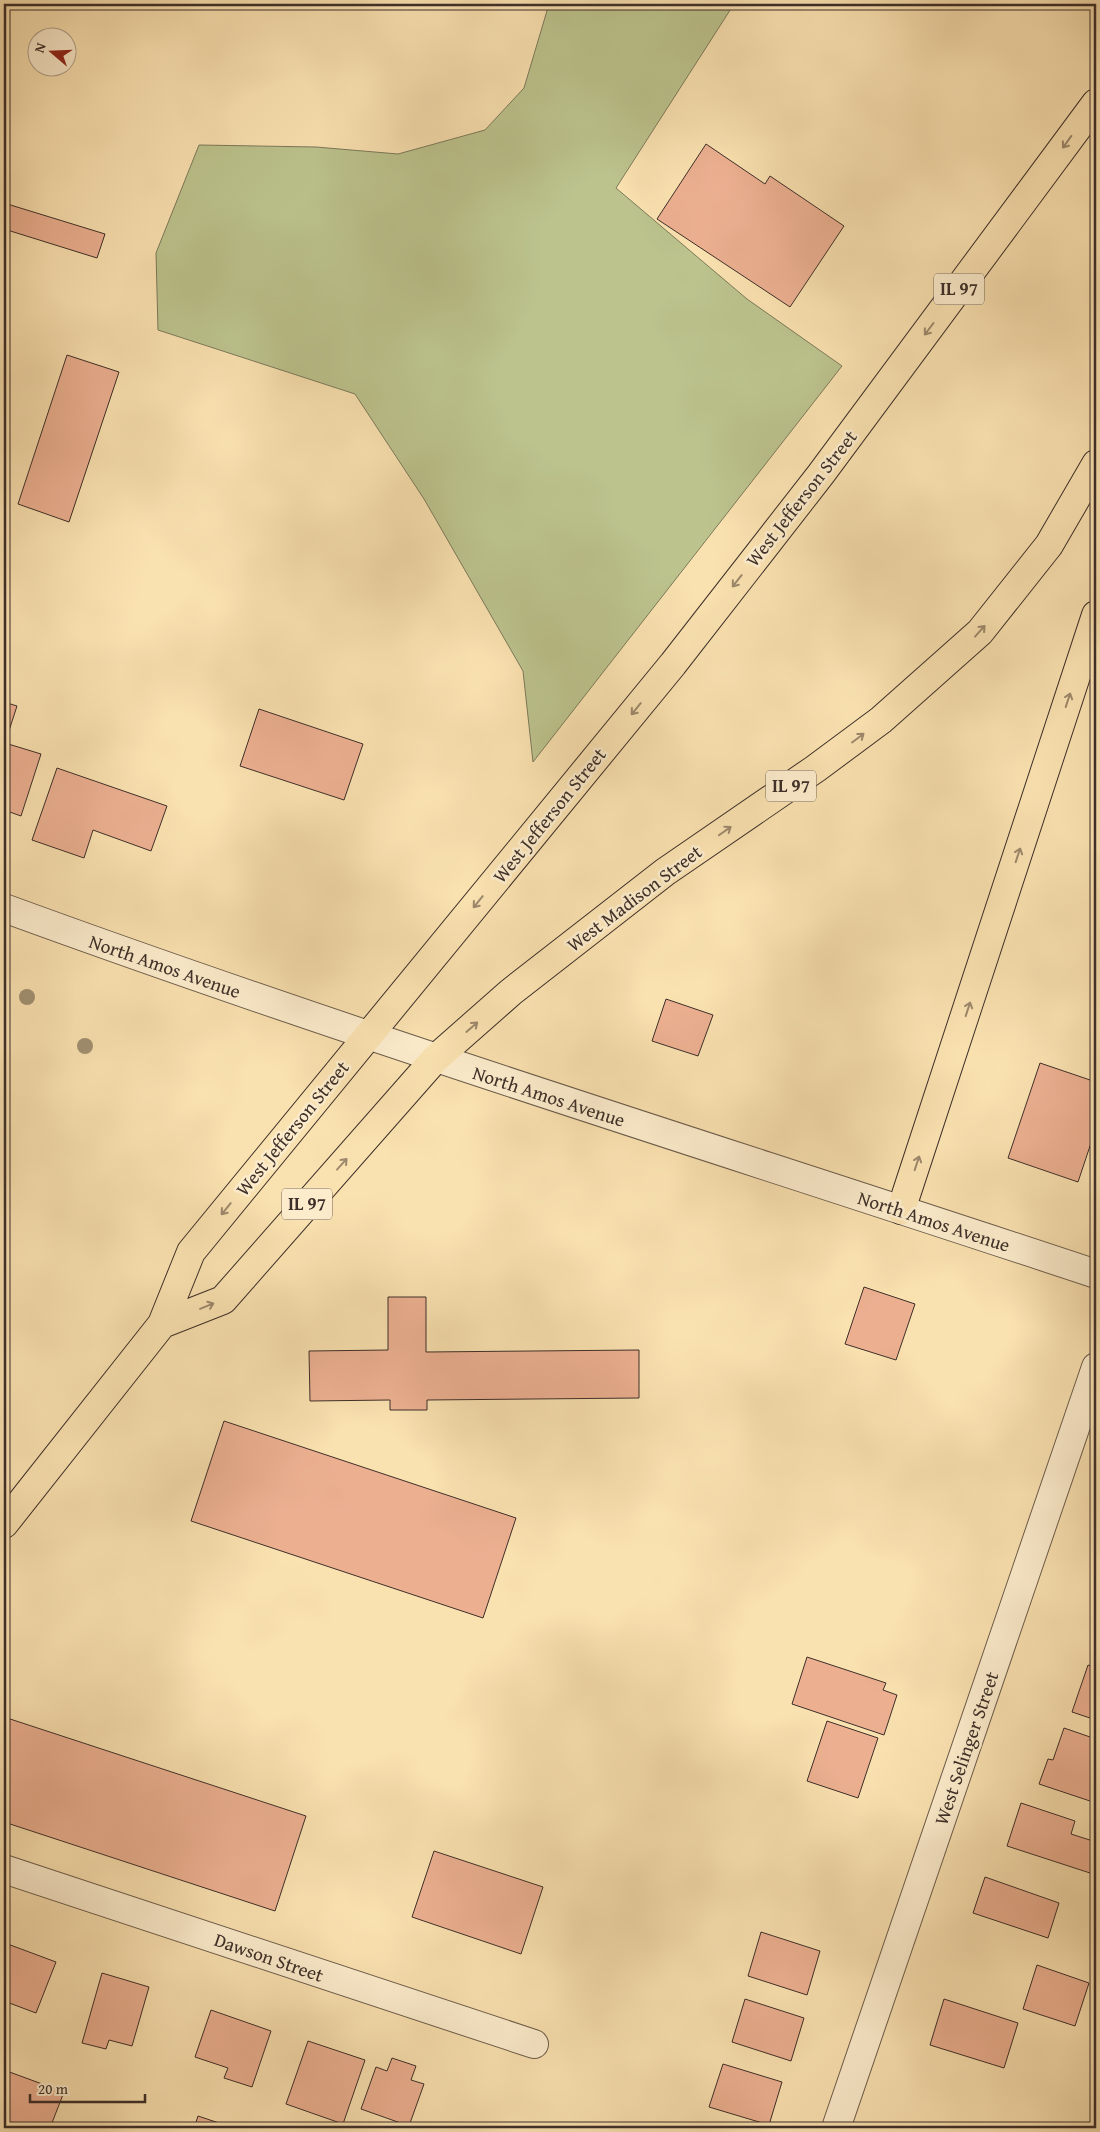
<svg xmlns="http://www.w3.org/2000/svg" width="1100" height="2132" font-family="'Gentium Book Plus',serif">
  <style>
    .green { fill: #bcc38d; stroke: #7c795b }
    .building { fill: #ecb091; stroke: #3d2f29 }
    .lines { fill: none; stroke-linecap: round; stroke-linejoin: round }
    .street-casing { stroke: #6c5c4b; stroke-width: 30 }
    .primary-casing { stroke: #3d2f29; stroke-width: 30 }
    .street { stroke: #fceccc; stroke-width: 28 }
    .primary { stroke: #fae1b0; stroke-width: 28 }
    .tree { fill: #a09071 }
    .oneway { stroke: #9c886c }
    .labels { text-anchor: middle; stroke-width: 5; stroke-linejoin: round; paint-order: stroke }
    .shield { fill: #fceccc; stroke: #76685a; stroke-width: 1 }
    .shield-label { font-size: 18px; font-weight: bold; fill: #3d2f29 }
    .street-label { font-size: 19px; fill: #3d2f29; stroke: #fceccc }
  </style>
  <rect width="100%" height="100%" fill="#fae1b0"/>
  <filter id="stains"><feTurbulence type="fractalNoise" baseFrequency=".004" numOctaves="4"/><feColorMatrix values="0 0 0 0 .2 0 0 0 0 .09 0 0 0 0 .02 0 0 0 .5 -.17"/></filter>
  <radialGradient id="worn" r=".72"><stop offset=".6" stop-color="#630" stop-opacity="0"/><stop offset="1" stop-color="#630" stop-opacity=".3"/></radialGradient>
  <!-- green -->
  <path class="green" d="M549,4H734L616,188L747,299L842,366L533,762L523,671L424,499L355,394L158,330L156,253L199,145L316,147L398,154L485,130L524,88Z"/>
  <!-- building -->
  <path class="building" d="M706,144L765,184L770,176L844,226L790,307L657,219Z
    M4,203L105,234L97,258L4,229Z
    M67,355L119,372L69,522L18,504Z
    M4,702L17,706L5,743L41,754L21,816L4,810Z
    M259,709L363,744L344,800L240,766Z
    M57,768L167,806L151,851L93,830L84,858L32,840Z
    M666,999L713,1015L698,1056L652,1041Z
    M1040,1063L1096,1082V1128L1078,1182L1008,1158Z
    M864,1287L915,1304L896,1360L845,1344Z
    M388,1297H426V1352L639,1350V1398L427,1400V1410H390V1400L310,1401L309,1351L388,1350Z
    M224,1421L516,1518L483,1618L191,1521Z
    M807,1657L886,1683L883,1690L897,1695L884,1735L792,1704Z
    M1088,1665L1096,1668V1720L1072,1712Z
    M4,1717L306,1816L275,1911L4,1822Z
    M827,1721L878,1738L858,1798L807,1781Z
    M1064,1728L1096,1739V1803L1039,1784L1048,1759L1053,1760Z
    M1021,1803L1075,1821L1071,1834L1096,1842V1855L1090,1873L1007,1846Z
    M434,1851L543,1887L521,1954L412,1917Z
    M985,1877L1059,1903L1048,1938L973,1913Z
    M761,1932L820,1951L807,1995L748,1976Z
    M5,1943L56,1962L36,2013L4,2001Z
    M1037,1965L1089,1983L1075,2026L1023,2009Z
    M102,1973L149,1987L132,2046L109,2040L106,2049L82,2043Z
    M745,1999L804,2018L791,2061L732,2042Z
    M944,1999L1018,2023L1004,2068L930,2045Z
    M211,2010L271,2031L252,2087L224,2078L228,2068L195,2057Z
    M308,2041L365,2060L343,2124L286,2104Z
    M392,2058L416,2066L411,2080L424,2084L409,2126L361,2109L376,2067L387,2071Z
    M723,2064L782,2082L769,2125L709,2107Z
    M4,2070L64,2092L50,2128H4Z
    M198,2116L234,2128H194Z"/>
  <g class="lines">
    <!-- street casing -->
    <g class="street-casing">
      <path id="street" d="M4,908C365,1040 732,1153 1096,1274
        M4,1869L534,2044
        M836,2128L1096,1367"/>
    </g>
    <!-- primary casing -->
    <g class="primary-casing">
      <path id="primary" d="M901,1210L1096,615
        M162,1324L223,1300L435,1059L511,992L665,872L815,769L881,720L980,632L1049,545L1096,464
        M4,1524L162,1324L191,1252L673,664L821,474L1096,103"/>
    </g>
    <!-- street -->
    <use href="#street" class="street"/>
    <!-- primary -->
    <use href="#primary" class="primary"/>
  </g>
  <!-- trees -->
  <g class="tree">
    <circle cx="27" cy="997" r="8"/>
    <circle cx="85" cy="1046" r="8"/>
  </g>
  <!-- one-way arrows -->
  <defs><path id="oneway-shaft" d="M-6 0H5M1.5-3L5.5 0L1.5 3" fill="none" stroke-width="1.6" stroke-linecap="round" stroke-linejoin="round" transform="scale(1.25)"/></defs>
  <g class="oneway">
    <use href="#oneway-shaft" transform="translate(1067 142) rotate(126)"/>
    <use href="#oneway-shaft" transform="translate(929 329) rotate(127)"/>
    <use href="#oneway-shaft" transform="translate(737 581) rotate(128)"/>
    <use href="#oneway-shaft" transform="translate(980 631) rotate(-48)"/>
    <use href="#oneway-shaft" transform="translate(1068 700) rotate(-72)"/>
    <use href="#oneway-shaft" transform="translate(636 709) rotate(129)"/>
    <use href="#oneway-shaft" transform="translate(858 738) rotate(-37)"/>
    <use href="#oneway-shaft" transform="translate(725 831) rotate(-35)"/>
    <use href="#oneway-shaft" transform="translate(1018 855) rotate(-72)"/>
    <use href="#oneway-shaft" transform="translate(478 902) rotate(129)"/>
    <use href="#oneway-shaft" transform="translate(968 1009) rotate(-72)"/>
    <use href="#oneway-shaft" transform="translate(472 1027) rotate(-41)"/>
    <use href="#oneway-shaft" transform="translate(917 1163) rotate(-72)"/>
    <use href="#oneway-shaft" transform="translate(342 1164) rotate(-48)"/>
    <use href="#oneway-shaft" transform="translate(226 1209) rotate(129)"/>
    <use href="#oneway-shaft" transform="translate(207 1306) rotate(-22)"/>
  </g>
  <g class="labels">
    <!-- shield labels -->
    <g class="shield">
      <rect x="934" y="273.5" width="50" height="31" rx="4"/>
      <rect x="766" y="770.5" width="50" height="31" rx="4"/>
      <rect x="282" y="1188.5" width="50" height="31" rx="4"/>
    </g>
    <g class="shield-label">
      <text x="959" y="295">IL 97</text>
      <text x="791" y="792">IL 97</text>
      <text x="307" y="1210">IL 97</text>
    </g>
    <!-- street labels -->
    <g class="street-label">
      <text transform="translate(801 498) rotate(-52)" y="7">West Jefferson Street</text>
      <text transform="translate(549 815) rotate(-51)" y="7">West Jefferson Street</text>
      <text transform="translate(634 898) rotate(-37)" y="7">West Madison Street</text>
      <text transform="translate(165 966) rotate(19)" y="7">North Amos Avenue</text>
      <text transform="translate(549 1096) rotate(18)" y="7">North Amos Avenue</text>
      <text transform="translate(292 1128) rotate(-51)" y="7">West Jefferson Street</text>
      <text transform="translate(934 1221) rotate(18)" y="7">North Amos Avenue</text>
      <text transform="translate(966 1748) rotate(-71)" y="7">West Selinger Street</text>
      <text transform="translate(269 1957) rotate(19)" y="7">Dawson Street</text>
    </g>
  </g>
  <!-- margin -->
  <rect width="1100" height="2132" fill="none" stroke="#fae1b0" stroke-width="20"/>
  <rect x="5" y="5" width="1090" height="2122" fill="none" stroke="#3d2f29" stroke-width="2.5"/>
  <rect x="10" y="10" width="1080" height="2112" fill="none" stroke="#3d2f29"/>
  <!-- north arrow -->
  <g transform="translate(52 52) rotate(289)"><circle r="24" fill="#fceccc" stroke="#b0a08b"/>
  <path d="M0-4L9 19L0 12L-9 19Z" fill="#8f2418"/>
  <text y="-8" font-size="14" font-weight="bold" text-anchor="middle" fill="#3d2f29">N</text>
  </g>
  <!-- scale -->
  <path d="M30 2094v8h115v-8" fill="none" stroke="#3d2f29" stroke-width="2.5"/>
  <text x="38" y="2094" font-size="15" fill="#3d2f29" stroke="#fceccc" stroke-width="4" paint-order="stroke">20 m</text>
  <rect width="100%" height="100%" filter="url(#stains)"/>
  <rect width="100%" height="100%" fill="url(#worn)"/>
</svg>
